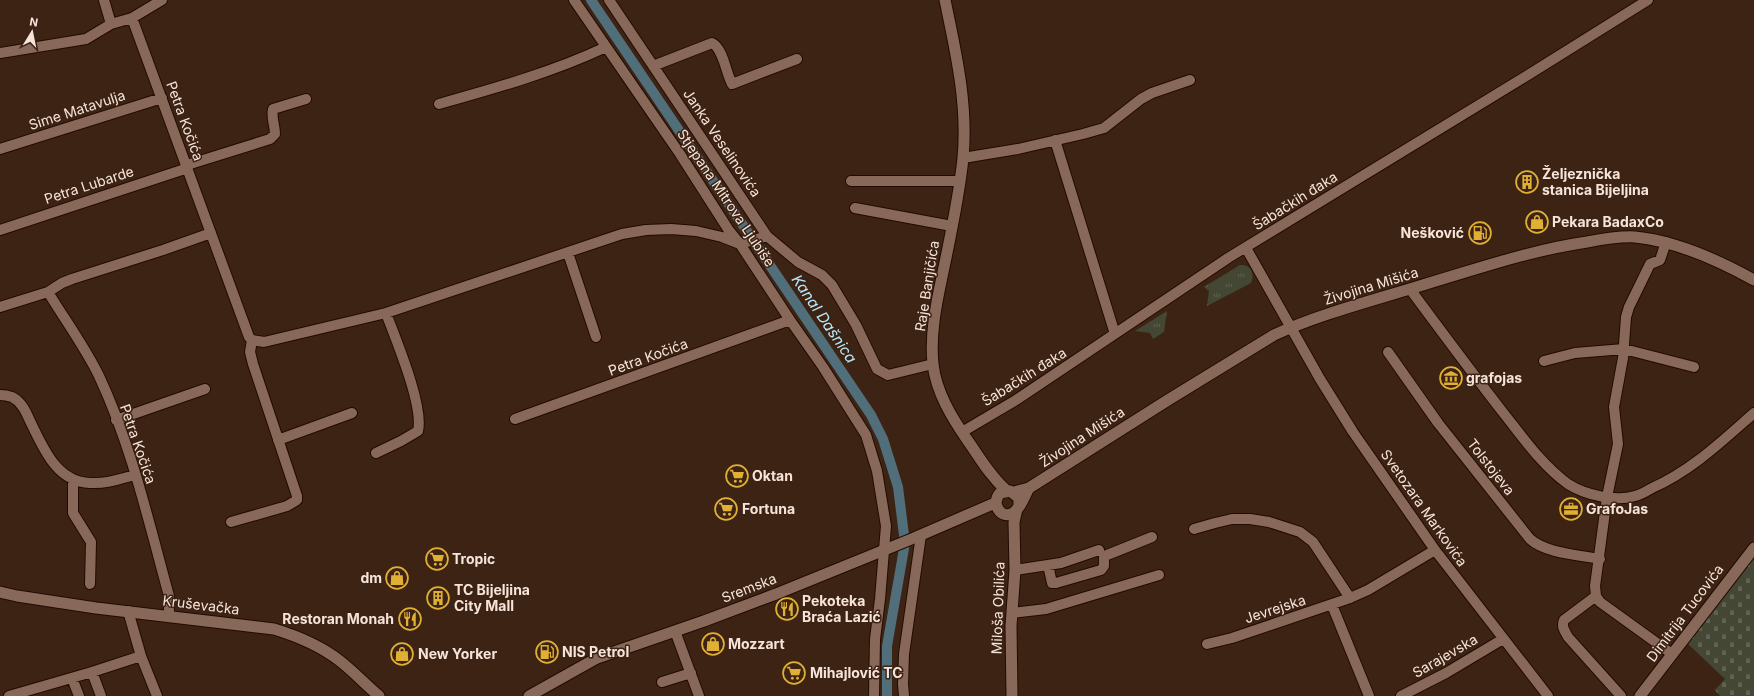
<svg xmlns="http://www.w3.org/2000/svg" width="1754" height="696" font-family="Inter,sans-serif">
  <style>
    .grass { fill: url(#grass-tufts) }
    .cemetery { fill: url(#cemetery-stones) }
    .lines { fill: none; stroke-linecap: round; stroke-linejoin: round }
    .canal { stroke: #506f7b; stroke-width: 10 }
    .minor-casing { stroke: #230b01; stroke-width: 12 }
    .tertiary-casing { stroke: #230b01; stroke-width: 13 }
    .secondary-casing { stroke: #230b01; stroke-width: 13 }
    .minor { stroke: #886959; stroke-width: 10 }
    .tertiary { stroke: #886959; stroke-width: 11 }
    .secondary { stroke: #886959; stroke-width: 11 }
    .labels { text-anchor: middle; stroke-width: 3; stroke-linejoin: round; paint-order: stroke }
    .street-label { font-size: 14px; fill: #f6e4da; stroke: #3d2314 }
    .poi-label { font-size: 14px; font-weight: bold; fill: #f6e4da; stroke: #3d2314; text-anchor: start }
    .water-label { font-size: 15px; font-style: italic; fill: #b6e7fa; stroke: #3d2314 }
  </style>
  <defs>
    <pattern id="grass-tufts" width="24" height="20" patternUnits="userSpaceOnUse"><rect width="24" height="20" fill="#434734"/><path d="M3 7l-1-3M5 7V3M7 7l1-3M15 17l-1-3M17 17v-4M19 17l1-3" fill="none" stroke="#5f6151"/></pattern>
    <pattern id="cemetery-stones" width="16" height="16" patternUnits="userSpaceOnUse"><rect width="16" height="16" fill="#434734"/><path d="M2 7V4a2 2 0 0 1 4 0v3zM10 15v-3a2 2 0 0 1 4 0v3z" fill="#5f6151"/></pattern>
  </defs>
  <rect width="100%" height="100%" fill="#3d2314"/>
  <!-- grass -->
  <path class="grass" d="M1240,265C1251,264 1255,274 1251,283L1207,306L1209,291L1204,287Z
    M1167,311L1164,332L1153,339L1150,333L1135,331Z"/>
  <!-- cemetery -->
  <path class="cemetery" d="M1754,558V696H1720L1715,690L1725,679L1687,643Z"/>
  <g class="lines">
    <!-- canal -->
    <path class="canal" d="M591,0L871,415L883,439L898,487L905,543L887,646V696"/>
    <!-- minor casing -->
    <g class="minor-casing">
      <path id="minor" d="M104,0L111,24
        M574,0L680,154L728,229L740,244L790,320L823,367L866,435L877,471L886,526L880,599L875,639L874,696
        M609,0L767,236L798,262L822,275L832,285L856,325L877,369L888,375L933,364
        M132,18L249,337L252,340L264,342L386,313L622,234L646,230L671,229L696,231L722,237L740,244L767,236
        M0,53L86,39L111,24L132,18L162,0
        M653,66L712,43C723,48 726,73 732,84L797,59
        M439,104C496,88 553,72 606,47
        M1055,140L1115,334
        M0,149L162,98
        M963,158L1018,149L1083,134L1104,128L1141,99L1152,93L1190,80
        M187,165L270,139L275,134C275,125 271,118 273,109L306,99
        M851,181H960
        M855,208L952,226
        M0,230L188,168
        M1666,242L1660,260L1650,264L1629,307L1626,317L1623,358L1614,407L1618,444L1607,497L1595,586L1596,596L1600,602L1672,654
        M1246,248L1320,379L1353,432L1435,550L1548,696
        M568,253L596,337
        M1410,289C1441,331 1473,374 1505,415C1524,439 1543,466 1568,484C1585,495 1616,502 1635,496C1641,495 1647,491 1652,488C1691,471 1722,441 1754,413
        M48,292C65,320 85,347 99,376C131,444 149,523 169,596V616
        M0,307L48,292L62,283L72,279L163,250L211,233
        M1388,352L1438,423L1530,539C1545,553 1579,555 1600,559
        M1544,361L1575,353L1624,349L1694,367
        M0,395C4,395 9,396 12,397C22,402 26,412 30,421C43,447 56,482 90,483C106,484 120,479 135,475
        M515,419L790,320
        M116,420L205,389
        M962,432L1016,400L1228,258L1528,75L1648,0
        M278,440L352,413
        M376,453L401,441L418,431C424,406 396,340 386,313
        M73,481V513L91,542L90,584
        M231,522L287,506L297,500V496L253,364L250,352L252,340
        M1194,529L1215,523L1232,519H1250L1269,522L1300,532L1313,542L1350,598
        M1048,565L1052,583H1056L1101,570L1104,566V557L1107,555L1152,537
        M1015,570L1061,563L1099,550
        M1596,596L1564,620C1561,627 1565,631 1568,637L1621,696
        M1332,605L1369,696
        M1012,613L1046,609L1159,575
        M675,631L699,696
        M1207,644L1232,638L1350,598L1368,590L1435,550
        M141,656L157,696
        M92,672L101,696
        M72,678L79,696
        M662,682L691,673
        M9,696L92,672L141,656L128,611
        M904,696L903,684L904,654L921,535
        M1401,696L1446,673L1503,639"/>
    </g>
    <!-- tertiary casing -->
    <g class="tertiary-casing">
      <path id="tertiary" d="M0,592L17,596L96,608L274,629C297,636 321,646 340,661C354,672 366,685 379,696
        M1640,696L1754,548"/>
    </g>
    <!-- secondary casing -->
    <g class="secondary-casing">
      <path id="secondary" d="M945,0C956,53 968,104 963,158C959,198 950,238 942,277C936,305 930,335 933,364C936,392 952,418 968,441C980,458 990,476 1006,490
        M1014,492L1029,488L1168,400L1274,335C1322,313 1375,300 1426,284C1480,268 1532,250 1587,242C1603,239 1619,236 1635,237C1677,241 1718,260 1754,280
        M1019,506V498L1010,491L1000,493C991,503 1000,520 1013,513C1020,509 1025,495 1029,488
        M529,696L597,658L704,621L776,594L914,538L995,503
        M1012,696L1011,626L1015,570L1014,522L1017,509"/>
    </g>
    <!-- minor -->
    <use href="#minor" class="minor"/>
    <!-- tertiary -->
    <use href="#tertiary" class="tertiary"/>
    <!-- secondary -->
    <use href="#secondary" class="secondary"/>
  </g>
  <!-- icons -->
  <defs>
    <g id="building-ring" transform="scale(1.15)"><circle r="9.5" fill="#3d2314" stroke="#e0b034" stroke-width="1.5"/><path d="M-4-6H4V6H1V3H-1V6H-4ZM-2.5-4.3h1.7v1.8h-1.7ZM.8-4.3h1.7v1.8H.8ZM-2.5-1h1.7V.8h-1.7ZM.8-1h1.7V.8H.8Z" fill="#e0b034"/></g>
    <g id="shop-ring" transform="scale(1.15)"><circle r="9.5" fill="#3d2314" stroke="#e0b034" stroke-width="1.5"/><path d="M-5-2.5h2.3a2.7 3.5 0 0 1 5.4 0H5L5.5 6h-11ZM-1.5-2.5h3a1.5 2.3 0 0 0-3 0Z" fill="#e0b034"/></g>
    <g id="fuel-ring" transform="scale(1.15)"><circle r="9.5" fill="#3d2314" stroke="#e0b034" stroke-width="1.5"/><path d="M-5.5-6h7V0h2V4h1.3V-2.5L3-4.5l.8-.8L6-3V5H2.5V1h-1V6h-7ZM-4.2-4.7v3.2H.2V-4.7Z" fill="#e0b034"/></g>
    <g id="museum-ring" transform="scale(1.15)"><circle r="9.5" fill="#3d2314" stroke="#e0b034" stroke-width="1.5"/><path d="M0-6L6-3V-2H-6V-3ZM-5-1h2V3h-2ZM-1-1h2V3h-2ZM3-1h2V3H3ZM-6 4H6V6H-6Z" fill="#e0b034"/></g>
    <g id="supermarket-ring" transform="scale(1.15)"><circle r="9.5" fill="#3d2314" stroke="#e0b034" stroke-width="1.5"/><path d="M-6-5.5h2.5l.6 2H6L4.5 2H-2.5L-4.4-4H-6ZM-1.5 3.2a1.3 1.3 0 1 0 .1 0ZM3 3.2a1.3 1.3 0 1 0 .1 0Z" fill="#e0b034"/></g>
    <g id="office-ring" transform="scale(1.15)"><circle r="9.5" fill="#3d2314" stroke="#e0b034" stroke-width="1.5"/><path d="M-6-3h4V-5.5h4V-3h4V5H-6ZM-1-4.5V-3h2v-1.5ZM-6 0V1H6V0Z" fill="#e0b034"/></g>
    <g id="restaurant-ring" transform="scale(1.15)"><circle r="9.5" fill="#3d2314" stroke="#e0b034" stroke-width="1.5"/><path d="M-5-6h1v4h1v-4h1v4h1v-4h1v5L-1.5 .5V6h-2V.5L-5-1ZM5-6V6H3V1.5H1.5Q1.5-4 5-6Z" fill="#e0b034"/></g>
  </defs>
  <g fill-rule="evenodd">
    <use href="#building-ring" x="1527" y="182"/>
    <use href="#shop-ring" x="1537" y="222"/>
    <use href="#fuel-ring" x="1480" y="233"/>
    <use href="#museum-ring" x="1451" y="378"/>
    <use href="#supermarket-ring" x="737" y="476"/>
    <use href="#supermarket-ring" x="726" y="509"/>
    <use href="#office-ring" x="1571" y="509"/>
    <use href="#supermarket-ring" x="437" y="559"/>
    <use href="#shop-ring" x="397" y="578"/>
    <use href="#building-ring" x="438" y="598"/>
    <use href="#restaurant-ring" x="787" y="609"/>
    <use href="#restaurant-ring" x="410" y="619"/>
    <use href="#shop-ring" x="713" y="644"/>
    <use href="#fuel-ring" x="547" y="652"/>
    <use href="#shop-ring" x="402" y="654"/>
    <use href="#supermarket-ring" x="794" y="673"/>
  </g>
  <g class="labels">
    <!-- street labels -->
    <g class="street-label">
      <text transform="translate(77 110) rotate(-18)" y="5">Sime Matavulja</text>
      <text transform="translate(185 121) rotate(70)" y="5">Petra Kočića</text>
      <text transform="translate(722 143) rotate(56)" y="5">Janka Veselinovića</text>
      <text transform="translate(89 185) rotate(-18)" y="5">Petra Lubarde</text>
      <text transform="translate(726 198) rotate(56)" y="5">Stjepana Mitrova Ljubiše</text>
      <text transform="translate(1295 201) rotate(-32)" y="5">Šabačkih đaka</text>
      <text transform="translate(927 286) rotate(-81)" y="5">Raje Banjičića</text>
      <text transform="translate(1371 286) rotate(-17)" y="5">Živojina Mišića</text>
      <text transform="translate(648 357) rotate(-20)" y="5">Petra Kočića</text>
      <text transform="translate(1024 377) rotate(-32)" y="5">Šabačkih đaka</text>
      <text transform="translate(1082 437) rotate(-33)" y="5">Živojina Mišića</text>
      <text transform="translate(138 444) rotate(71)" y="5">Petra Kočića</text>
      <text transform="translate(1491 467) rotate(52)" y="5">Tolstojeva</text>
      <text transform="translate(1424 508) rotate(55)" y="5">Svetozara Markovića</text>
      <text transform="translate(749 588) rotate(-21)" y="5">Sremska</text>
      <text transform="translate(201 605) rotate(7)" y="5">Kruševačka</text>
      <text transform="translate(998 608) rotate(-88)" y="5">Miloša Obilića</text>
      <text transform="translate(1275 609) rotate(-18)" y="5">Jevrejska</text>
      <text transform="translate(1685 613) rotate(-53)" y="5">Dimitrija Tucovića</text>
      <text transform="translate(1445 656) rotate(-30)" y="5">Sarajevska</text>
    </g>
    <!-- poi labels -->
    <g class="poi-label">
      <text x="1542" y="179">Željeznička<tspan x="1542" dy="16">stanica Bijeljina</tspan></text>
      <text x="1552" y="227">Pekara BadaxCo</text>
      <text x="1464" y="238" text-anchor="end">Nešković</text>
      <text x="1466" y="383">grafojas</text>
      <text x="752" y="481">Oktan</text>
      <text x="742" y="514">Fortuna</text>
      <text x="1586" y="514">GrafoJas</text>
      <text x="452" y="564">Tropic</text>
      <text x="382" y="583" text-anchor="end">dm</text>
      <text x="454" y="595">TC Bijeljina<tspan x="454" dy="16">City Mall</tspan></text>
      <text x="802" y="606">Pekoteka<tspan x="802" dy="16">Braća Lazić</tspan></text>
      <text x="394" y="624" text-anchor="end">Restoran Monah</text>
      <text x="728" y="649">Mozzart</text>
      <text x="562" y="657">NIS Petrol</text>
      <text x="418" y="659">New Yorker</text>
      <text x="810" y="678">Mihajlović TC</text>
    </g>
    <!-- water labels -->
    <g class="water-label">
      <text transform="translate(824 319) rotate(56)" y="5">Kanal Dašnica</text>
    </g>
  </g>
  <!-- north arrow -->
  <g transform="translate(32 32) rotate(10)" stroke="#3d2314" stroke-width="3" paint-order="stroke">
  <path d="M0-3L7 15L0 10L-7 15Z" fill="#f6e4da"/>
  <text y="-6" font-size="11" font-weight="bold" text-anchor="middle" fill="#f6e4da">N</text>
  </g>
</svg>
